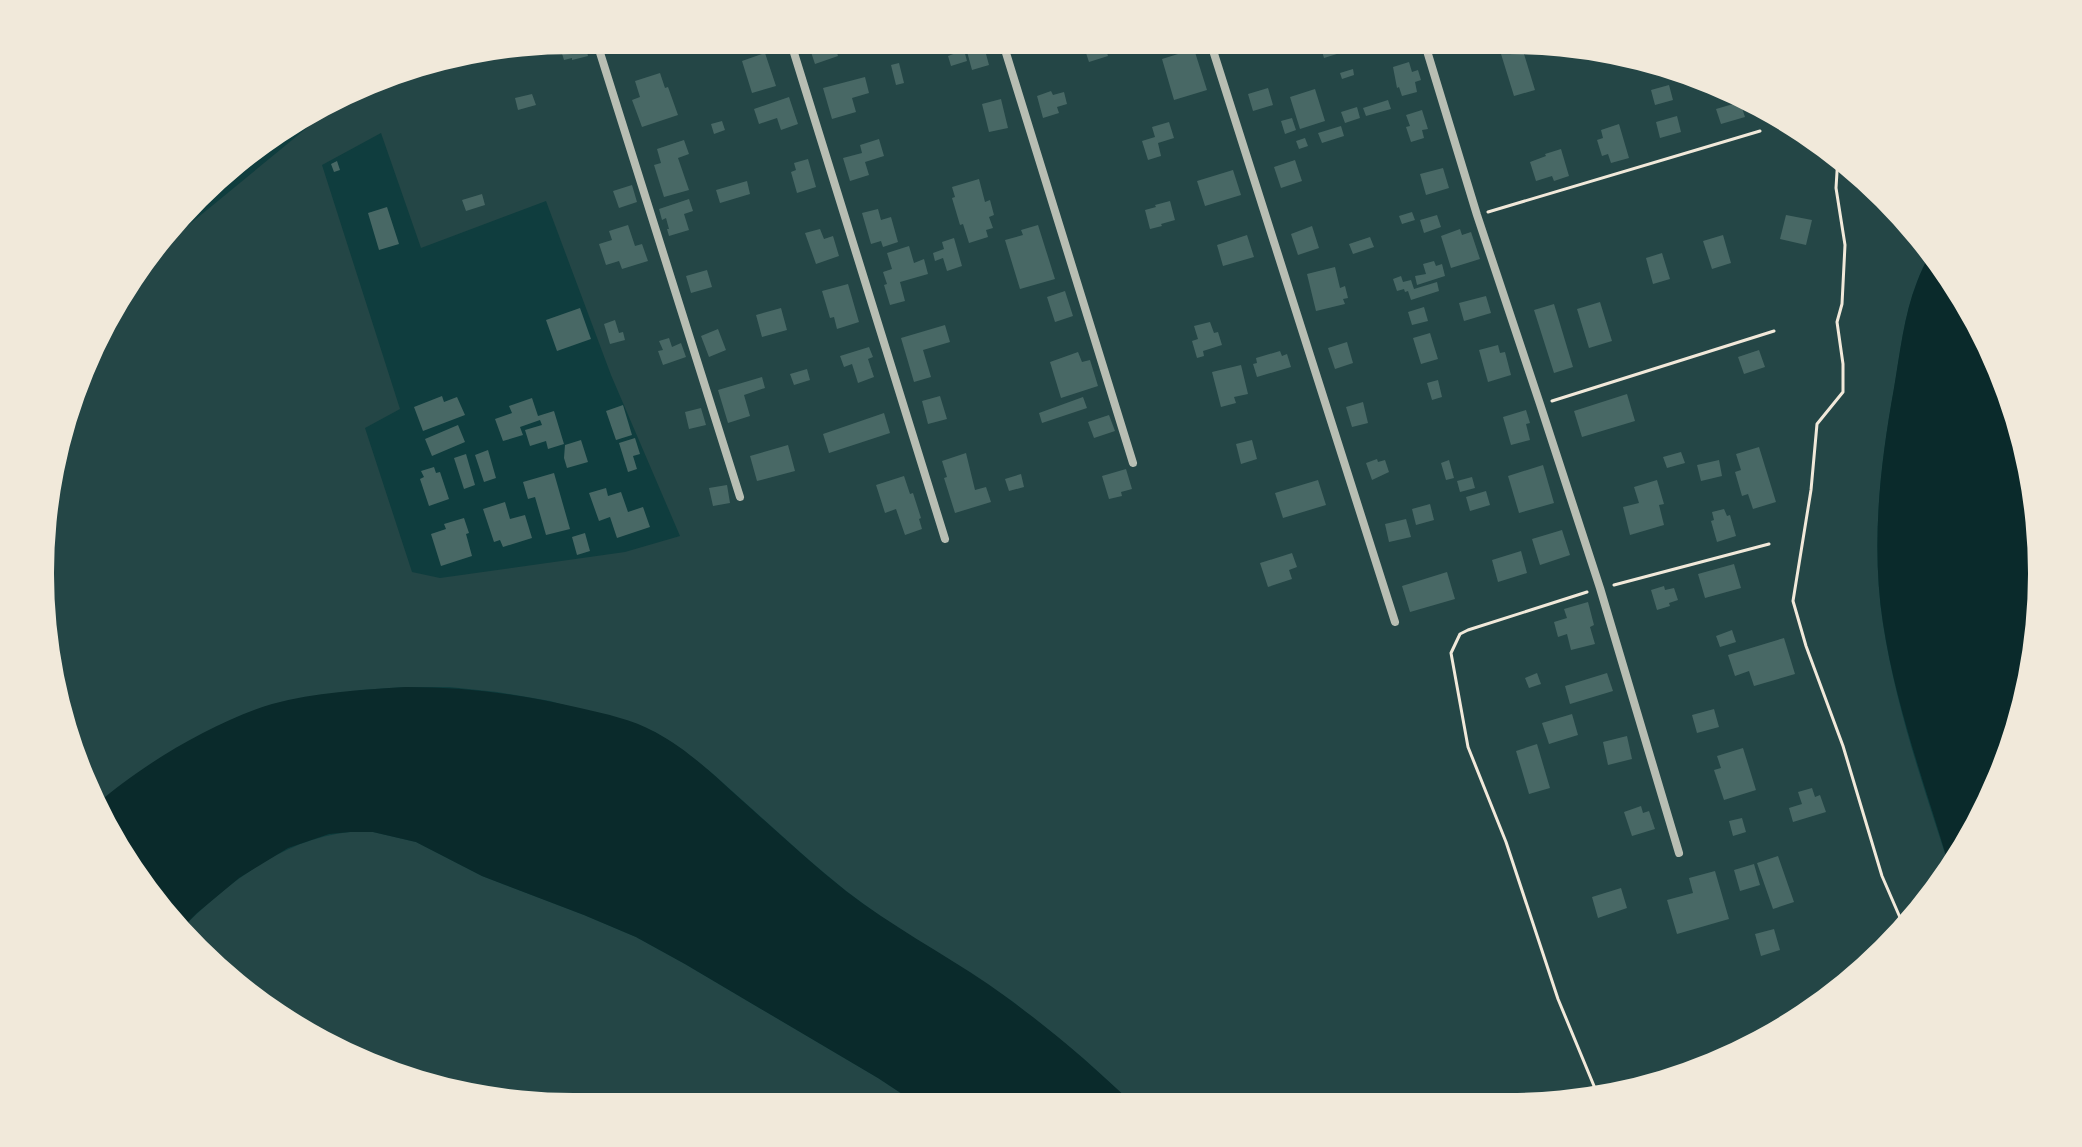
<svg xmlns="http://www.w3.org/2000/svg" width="2082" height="1147" font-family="Arial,sans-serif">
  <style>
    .green { fill: #244646; fill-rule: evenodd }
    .water { fill: #0a2a2b }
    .building { fill: #486865 }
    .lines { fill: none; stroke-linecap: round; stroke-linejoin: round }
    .path { stroke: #f1e9da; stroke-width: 3 }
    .minor { stroke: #b8beb3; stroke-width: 8 }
  </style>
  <rect width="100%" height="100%" fill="#0f3d3e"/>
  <!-- green -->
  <path class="green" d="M574,40L1543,41L1647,58L1775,111L1860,172L1932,249C1927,260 1921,271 1917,282C1904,315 1900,354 1894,389C1880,466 1871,545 1883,624C1896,708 1924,788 1950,869L1909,926L1805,1017L1680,1079L1578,1102L1133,1104L1084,1059L1012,1001L884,919L846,891L811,862L713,774L683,750L655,732L550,701L497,692L449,687H406L360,690L147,767L97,804L81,778L41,609L58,436L130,277L146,260L336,104L402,68ZM381,133L421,248L546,201L611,375L680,536L625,552L440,578L412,572L365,428L400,409L322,165Z
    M350,832H373L416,842L482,876L584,915L636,937L685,964L878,1078L919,1105L539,1106L435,1089L307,1036L179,931C226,884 282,839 350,832Z"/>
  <!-- water -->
  <path class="water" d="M1932,249L1987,337L2024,435L2041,538L2037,643L2014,745L1971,840L1950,869C1926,787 1896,708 1883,623C1871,545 1880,465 1894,388C1900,353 1904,315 1917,282C1921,271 1927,260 1932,249Z
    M406,687C465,687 522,694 580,708C606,714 631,719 655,732C685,748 711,772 736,795C772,827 808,861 846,891C891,926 941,952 988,984C1040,1020 1088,1061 1133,1104L919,1105L878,1078L685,964L636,937L584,915L482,876L416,842L373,832H350L329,834L288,848L239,878L197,913L179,931L173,926L97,804C141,765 215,721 272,704C315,692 361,690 406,687Z"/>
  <!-- building -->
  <path class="building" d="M584,40L588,56L572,60V58L564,60L559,44Z
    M610,40H631L633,48L621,52L620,49L614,51Z
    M807,40H833L838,56L815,64Z
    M1020,41H1039L1022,47Z
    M1231,41H1264L1234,51Z
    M1319,41H1337L1340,53L1324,58Z
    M1497,41H1520L1535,90L1514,96Z
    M983,43L989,65L972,70L966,48Z
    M1105,47L1108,56L1089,62L1086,53Z
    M1194,49L1207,90L1174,100L1162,59Z
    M964,50L967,61L951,66L948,56Z
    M765,53L776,86L752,93L742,61Z
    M1409,62L1412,72L1418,70L1421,80L1415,82L1417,92L1402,96L1399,87L1397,88L1393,67Z
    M899,63L904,83L896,85L891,65Z
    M1353,69L1354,75L1342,79L1340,73Z
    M660,73L665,88L668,87L678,115L642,127L632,100L640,97L635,81Z
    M865,77L869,93L852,98L856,112L832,119L823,88Z
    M1669,85L1673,100L1655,105L1651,90Z
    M1268,88L1273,105L1253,111L1248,94Z
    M1315,89L1325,121L1300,129L1290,97Z
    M1051,91L1053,95L1064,92L1067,104L1057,107L1059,113L1043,118L1037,96Z
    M532,94L536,105L518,110L515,98Z
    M789,97L798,124L781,130L777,118L759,124L754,109Z
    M1001,99L1008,128L989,132L982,104Z
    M1388,100L1391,109L1366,116L1363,108Z
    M1740,102L1745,117L1721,124L1716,109Z
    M1357,107L1360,118L1345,123L1341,112Z
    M1422,110L1428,129L1422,130L1424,138L1411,142L1406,127L1410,126L1406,115Z
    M1677,116L1681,132L1660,138L1656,122Z
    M1292,118L1296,130L1285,134L1281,121Z
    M722,121L725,130L714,134L711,124Z
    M1169,122L1174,138L1158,143L1161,156L1148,160L1142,141L1155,137L1152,127Z
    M1619,124L1629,158L1611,163L1608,154L1602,156L1597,140L1603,138L1601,130Z
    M1341,126L1344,136L1322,143L1318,133Z
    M1305,138L1308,146L1299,149L1296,141Z
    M879,139L884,156L865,162L869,175L850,181L843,158L862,153L860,145Z
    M684,140L689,154L678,158L689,190L664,197L654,165L661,163L657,149Z
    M1561,149L1569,176L1554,181L1552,176L1536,181L1530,162L1546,156L1545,154Z
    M808,159L816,187L797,193L791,172L796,170L794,163Z
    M1295,160L1302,181L1281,188L1274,167Z
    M337,161L340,170L334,172L331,164Z
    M1443,168L1449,188L1426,195L1420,174Z
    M1233,170L1241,195L1205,206L1197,181Z
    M979,179L985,202L990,200L994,215L989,217L993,228L986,230L988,237L969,243L963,224L960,225L952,198L955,197L952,187Z
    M747,181L750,194L720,203L716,190Z
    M632,185L637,202L619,208L613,191Z
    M482,194L485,205L466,211L462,200Z
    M689,199L693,211L684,214L689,230L669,236L667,229H669L666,218L662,220L659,209Z
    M1170,201L1175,220L1161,224L1162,226L1150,229L1145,210L1156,207L1155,205Z
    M387,207L399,244L379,250L368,213Z
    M878,209L881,220L891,217L898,242L883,247L881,241L871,244L862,213Z
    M1412,212L1415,220L1402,224L1399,216Z
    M1437,215L1441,227L1424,233L1420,220Z
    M1786,215L1812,220L1806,245L1780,239Z
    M628,225L635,246L642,244L648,261L622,269L619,261L606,265L599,244L612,240L609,231Z
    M1038,225L1055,279L1020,289L1005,240L1023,235L1021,230Z
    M1312,226L1319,248L1298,255L1291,234Z
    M820,229L824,239L833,236L839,256L816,264L805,233Z
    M1460,229L1462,235L1471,232L1480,259L1451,268L1441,236Z
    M1247,235L1254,257L1223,266L1217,245Z
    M1723,235L1731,263L1712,269L1703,241Z
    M1370,237L1374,247L1353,254L1349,244Z
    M954,238L962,266L947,271L943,258L935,261L933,253L944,249L942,242Z
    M909,246L914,263L924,259L928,274L900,282L905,301L890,305L884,285L887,284L883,272L892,269L887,253Z
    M1662,253L1670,279L1653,284L1646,258Z
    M1434,261L1436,266L1442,264L1445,276L1417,285L1415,276L1426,274L1423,264Z
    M1335,267L1340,288L1345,286L1348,298L1343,299L1345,304L1316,311L1307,274Z
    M707,270L712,287L691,293L686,276Z
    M1401,276L1403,282L1411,280L1414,289L1437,282L1439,291L1411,300L1408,291L1405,292L1404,289L1397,291L1393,279Z
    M848,284L859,322L837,329L834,317L830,318L822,291Z
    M1065,291L1073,316L1055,322L1047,297Z
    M1486,296L1491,313L1464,321L1459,303Z
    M1600,302L1612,341L1589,348L1577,309Z
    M1554,304L1573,367L1554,373L1534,310Z
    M1424,307L1428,321L1412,325L1408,312Z
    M580,308L591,339L557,351L546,320Z
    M781,308L787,330L762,337L756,315Z
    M615,320L619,333L623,332L625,340L610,344L604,324Z
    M1210,322L1214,333L1218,332L1222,345L1203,351L1204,356L1197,358L1192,341L1198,339L1194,326Z
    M945,325L950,342L923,350L931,377L914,382L901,338Z
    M718,329L726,350L709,357L701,336Z
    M1430,333L1438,359L1421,364L1413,338Z
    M669,338L672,347L681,343L686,357L663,365L658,351L663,350L659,341Z
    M1347,342L1353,363L1335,369L1328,348Z
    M1498,345L1500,353L1505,352L1511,375L1488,382L1479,350Z
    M869,347L873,357L868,359L874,377L858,383L852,364L844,367L840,356Z
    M1759,350L1765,367L1744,374L1738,357Z
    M1280,351L1282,356L1287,354L1291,367L1257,377L1253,364L1257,363L1256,358Z
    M1078,352L1082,362L1090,360L1098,386L1061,398L1050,362Z
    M1241,365L1248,394L1234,397L1236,403L1221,407L1212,372Z
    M807,369L810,380L794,385L790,374Z
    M762,377L765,388L744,395L750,416L728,423L718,390Z
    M1438,380L1442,397L1432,400L1427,383Z
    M1627,394L1635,421L1582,437L1574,411Z
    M442,396L444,402L457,397L465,415L423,431L414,407Z
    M940,396L947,419L928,424L922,401Z
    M1083,397L1087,408L1042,423L1039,413Z
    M532,398L538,416L554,411L564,444L548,449L546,441L530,446L525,430L542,425L540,420L520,427L523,435L503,441L495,419L512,413L509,406Z
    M1363,402L1368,423L1352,427L1346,407Z
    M623,405L632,435L616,440L606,411Z
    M701,408L706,425L689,429L685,412Z
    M1526,410L1530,423L1526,424L1530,440L1511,445L1503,417Z
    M884,413L890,433L829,453L823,434Z
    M1109,415L1115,431L1094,438L1088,422Z
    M458,425L465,442L432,456L425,439Z
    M635,438L640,454L633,456L637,469L628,472L619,443Z
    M581,440L588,462L567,468L564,458L565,445Z
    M1252,440L1257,459L1241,464L1236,444Z
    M788,445L795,471L757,481L750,456Z
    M1759,447L1776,502L1753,509L1748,494L1742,496L1735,472L1741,470L1736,454Z
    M488,450L496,478L484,482L475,455Z
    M1681,452L1685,463L1667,468L1663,457Z
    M966,453L975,490L986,487L991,502L955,513L944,478L947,477L942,461Z
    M466,454L475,485L464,489L454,458Z
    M1377,459L1378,462L1385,460L1389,472L1372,480L1366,463Z
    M1449,460L1454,478L1446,480L1441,463Z
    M1719,460L1722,476L1701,481L1697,465Z
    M1543,465L1554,503L1519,513L1508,476Z
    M434,467L436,473L440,472L449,499L429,506L420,479L424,477L421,471Z
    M1126,469L1132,489L1121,492L1122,496L1109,499L1102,476Z
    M554,473L570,529L546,535L535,497L528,499L523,482Z
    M1021,474L1024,487L1009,491L1005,479Z
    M904,476L910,494L913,493L921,518L919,519L922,529L905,535L896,509L885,513L876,485Z
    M1472,477L1475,488L1460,492L1457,481Z
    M1318,480L1326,505L1283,518L1275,493Z
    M1657,480L1664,504L1659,505L1664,525L1630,535L1623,507L1639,503L1634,487Z
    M727,485L730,503L713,506L709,488Z
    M606,488L608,496L621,492L628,512L643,507L650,527L617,538L610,517L599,521L589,493Z
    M1486,491L1490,505L1470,511L1466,497Z
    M505,502L510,519L525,515L532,538L503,547L500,540L494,542L483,509Z
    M1430,504L1434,520L1416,525L1412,509Z
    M1724,509L1727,516L1730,515L1736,536L1717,542L1711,521L1714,520L1712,512Z
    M464,518L469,533L466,534L472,556L441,566L431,534L446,529L444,524Z
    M1406,519L1411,537L1389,542L1385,524Z
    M1562,530L1570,555L1540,565L1532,539Z
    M585,533L590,551L577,555L572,537Z
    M1521,551L1527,573L1498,582L1492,560Z
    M1292,553L1297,567L1289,570L1292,579L1268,587L1260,563Z
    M1734,564L1741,588L1705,598L1698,574Z
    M1447,572L1455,599L1410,612L1402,586Z
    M1664,586L1665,590L1674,588L1678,600L1669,603L1670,606L1657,610L1651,590Z
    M1588,602L1594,625L1590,627L1595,644L1571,650L1567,634L1558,637L1554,622L1567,618L1564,609Z
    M1732,630L1736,642L1720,647L1716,636Z
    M1784,638L1795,674L1754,686L1749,671L1735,676L1728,655Z
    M1537,673L1541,684L1529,688L1525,678Z
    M1607,673L1613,691L1570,704L1565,686Z
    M1714,709L1719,727L1697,733L1692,715Z
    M1572,714L1578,735L1549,744L1542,723Z
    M1627,736L1632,759L1608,765L1603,742Z
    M1537,744L1550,788L1529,794L1516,751Z
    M1743,748L1756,790L1724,800L1714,770L1721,768L1717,756Z
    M1812,788L1815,797L1820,795L1826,812L1793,822L1789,808L1802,804L1798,792Z
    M1641,806L1643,813L1649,811L1655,829L1632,836L1624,812Z
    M1742,818L1746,832L1733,836L1729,821Z
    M1778,856L1794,902L1773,909L1757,863Z
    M1754,864L1760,885L1740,891L1734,870Z
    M1715,871L1729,919L1677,934L1667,900L1693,893L1689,878Z
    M1621,888L1627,908L1598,918L1592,897Z
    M1774,929L1780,950L1761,956L1755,934Z"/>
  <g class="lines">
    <!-- path -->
    <path class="path" d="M1838,156L1836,188L1845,245L1842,304L1837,322L1843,364V392L1817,424L1811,490L1793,601L1806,646L1843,746L1882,876L1905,929
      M1488,212L1760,131
      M1552,401L1774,331
      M1614,585L1769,544
      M1587,592L1468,630L1460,634L1451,653L1468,747L1506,842L1558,999L1599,1098"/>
    <!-- minor -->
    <path class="minor" d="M596,40L740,497
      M790,40L945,539
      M1002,40L1133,463
      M1210,41L1395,622
      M1424,41L1477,215L1540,404L1600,588L1679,853
      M200,202L288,129"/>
  </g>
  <!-- crop -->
  <path d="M0 0H2082V1147H0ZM573 54H1509A519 519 0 0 1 2028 573V574A519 519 0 0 1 1509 1093H573A519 519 0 0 1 54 574V573A519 519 0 0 1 573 54Z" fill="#f1e9da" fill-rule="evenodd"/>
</svg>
